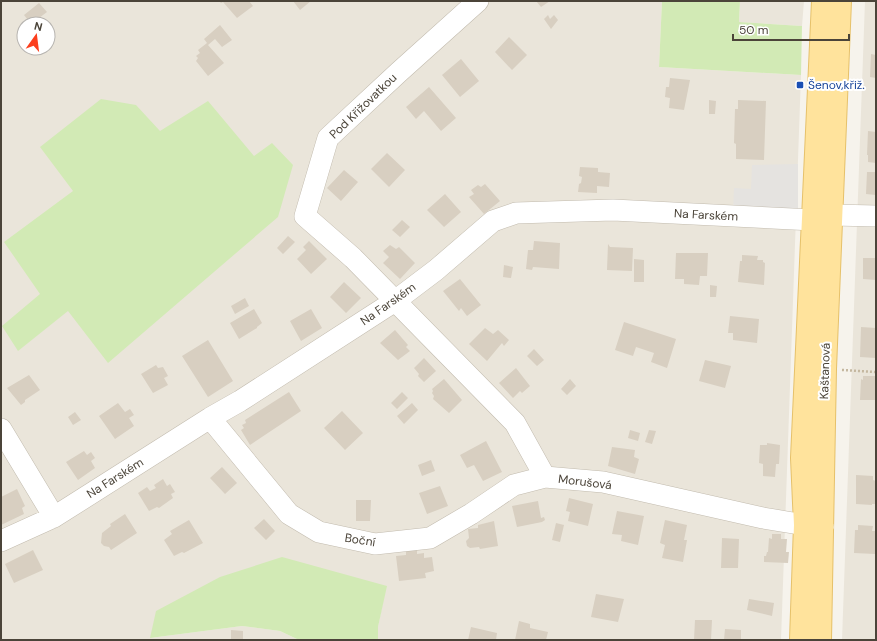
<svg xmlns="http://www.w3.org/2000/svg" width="877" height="641" font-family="'DM Sans',sans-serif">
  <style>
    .residential { fill: #eae5da; fill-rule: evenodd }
    .green { fill: #d2eab5 }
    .parking { fill: #e5e3e0 }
    .building { fill: #d8cfc1 }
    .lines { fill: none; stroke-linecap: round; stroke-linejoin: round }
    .minor-casing { stroke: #c2bbae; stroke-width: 22 }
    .major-casing { stroke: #e6c16a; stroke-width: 24 }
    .path { stroke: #c4b79f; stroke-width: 2.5; stroke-dasharray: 2 2; stroke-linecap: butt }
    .minor { stroke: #fff; stroke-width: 21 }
    .major { stroke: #ffe39c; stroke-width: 22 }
    .transit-dot { fill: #1a4fb4; stroke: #fff; stroke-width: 1.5 }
    .labels { text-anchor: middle; stroke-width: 4; stroke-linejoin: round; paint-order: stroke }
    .transit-label { font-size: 12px; fill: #164399; stroke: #fff; text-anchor: start }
    .street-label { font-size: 12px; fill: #4b4439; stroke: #fff }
  </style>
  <rect width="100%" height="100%" fill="#f6f3ec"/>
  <!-- residential -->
  <path class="residential" d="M1,1H662L659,67L801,75L781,640H378V627L386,586L150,638L242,626L280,631L299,640H1ZM24,24H48V48H24Z
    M740,1H804L802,26L739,22Z
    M865,1H876V640H842Z"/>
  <!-- green -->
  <path class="green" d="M662,1H740L739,22L802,26L801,75L659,67Z
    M101,99L136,105L160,131L208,101L254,156L272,143L293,165L278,217L108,363L68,311L18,351L2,326L40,294L4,242L73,191L40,147Z
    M282,557L387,586L378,627V640H299L280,631L242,626L150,638L156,611L220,577Z"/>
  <!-- parking -->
  <path class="parking" d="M798,164V213L733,212L734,188L751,189L752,165Z"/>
  <!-- building -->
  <path class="building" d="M219,1H249L253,6L237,18L223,2L221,3Z
    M293,1H311L300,10Z
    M536,1H550L541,7Z
    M39,3L47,12L31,24L24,15Z
    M548,15L550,19L554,15L558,20L551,29L544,19Z
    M220,25L232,40L222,47L215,39L208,45L224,63L208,76L196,61L198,58L196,56L200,53L198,50L207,43L204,39Z
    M509,37L527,55L512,70L495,52Z
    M871,54L876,55V78L870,77Z
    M461,59L479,81L460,97L442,75Z
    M670,78L690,80L684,110L669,108L670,98L665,97L666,87H669Z
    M429,87L456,118L441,131L424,111L416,119L406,107Z
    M709,100L716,101L715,114H709Z
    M738,100L766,101L764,160L736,159V144L734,143L735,109H738Z
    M868,131L876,132V163L868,162V155H867Z
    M387,153L405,170L389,187L371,169Z
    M580,167L598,168V172L610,173L609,187L597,186V193L578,192L579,184L581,183L582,177L579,176Z
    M344,170L358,182L341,201L327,188Z
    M867,172H876V195L866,194Z
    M485,184L500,201L484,214L469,197L474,194L471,190L478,185L481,187Z
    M445,194L461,212L444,227L427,210Z
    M402,220L410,227L400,237L392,230Z
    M288,236L295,242L283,254L277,248Z
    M309,241L327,259L311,274L297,259L306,250L303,247Z
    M534,241L560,243L559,269L533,267L532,270L526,269L528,250H533Z
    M608,244L610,247L633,248L632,271L607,270Z
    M390,245L396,249L399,247L415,263L400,279L383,263L389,257L383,251Z
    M676,253H708L707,276H700L699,285L684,284V279H675Z
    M742,255L758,256L757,260H763V262L765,263L764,285L738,282L740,261H742Z
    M863,258H876V280L863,279Z
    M634,259L644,260V282H634Z
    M504,265L513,267L511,278L503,277Z
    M460,279L481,305L467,316L461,308L459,311L443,291Z
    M344,282L361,298L346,313L330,297Z
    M710,285L717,286L716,297H710Z
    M245,298L249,306L235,314L231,306Z
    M254,309L262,323L257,327V328L239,339L230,323Z
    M311,309L322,328L301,341L290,321Z
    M730,316L759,319L757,343L733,340V333H728Z
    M624,322L676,339L667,368L651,362L654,353L636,347L633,356L615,350Z
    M861,327L876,328V358L860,357Z
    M485,328L493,334L498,330L509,340L504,346L502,343L487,361L469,344Z
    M395,330L408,345L406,347L410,351L398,360L380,343Z
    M208,340L233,381L208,397L182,356Z
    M534,349L544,360L537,366L527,356Z
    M424,358L436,371L424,382L418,376L419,374L414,368Z
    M705,360L731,366L725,388L699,381Z
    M156,365L158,368L163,367L168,376L164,378L168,385L153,393L141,374Z
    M516,368L530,386L522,393L520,391L513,398L499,383Z
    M29,375L40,390L25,400V402L21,405L7,388Z
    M863,376H876V400H860L861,379L863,380Z
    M444,379L462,400L449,413L433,399L434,396L432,393L433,391L432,389Z
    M570,379L576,386L567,395L561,389Z
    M289,392L301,411L250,445L241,430L244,428L242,425L246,423L245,420Z
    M402,392L408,398L397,409L391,403Z
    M118,403L125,412L130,409L134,415L129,418L134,426L115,439L99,416Z
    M412,403L418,410L404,424L397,416Z
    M342,411L363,433L345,450L324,428Z
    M75,412L81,420L73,425L68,417Z
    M630,430L640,433L638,441L628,438Z
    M649,430L656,431L652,444L645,442Z
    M486,441L502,472L483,481L474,465L467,468L460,455Z
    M767,443L780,445L779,464H776L775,477L763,476V464L759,463L760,445H767Z
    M612,447L635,450L634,457L639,459L635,474L608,466Z
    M84,451L87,455L91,452L95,458L91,461L95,468L78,480L66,462Z
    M431,460L435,471L422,476L418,465Z
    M222,467L237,483L225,494L210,478Z
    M856,475L873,476V480L876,481V504H872V505L856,504Z
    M163,479L167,486L170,484L175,492L171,494L173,498L159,508L157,507L149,511L138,493L147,487L150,491L156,488L154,485Z
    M440,486L448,506L427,514L419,493Z
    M17,489L25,506L22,508L24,514L1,525V497Z
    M569,498L593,504L588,526L568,521L570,512L566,511Z
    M356,500H371L370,521H356Z
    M538,501L541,518L544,517L545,520L542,522L517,527L512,506Z
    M617,511L644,516L638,545L621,541L622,535L612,534Z
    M125,514L137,533L111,550L109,547L104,546L101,543L102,533L111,526L110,524Z
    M264,519L275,531L266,540L254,528Z
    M189,520L203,543L184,553L182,552L174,556L164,540L172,534L170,531Z
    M665,520L687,525L684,540H687L683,562L662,558L665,545L660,543Z
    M494,521L498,546L480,549L479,547L470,548L467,546L466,541L469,538L468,529L478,528V525Z
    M556,523L564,525L560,542L552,540Z
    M858,525L873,526L872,531H876L875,554L854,553L855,530H858Z
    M772,534H781V539H787L786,552H789L788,563L764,562V556H766L767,552H768L769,538L772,539Z
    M722,538L739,539L738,568H721Z
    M417,549V554L424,553V558L432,557L434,571L425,573L426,578L399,581L396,556L406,555V550Z
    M33,550L43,570L14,583L5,564Z
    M596,594L624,599L618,622L591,617Z
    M749,599L774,603L772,616L747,610Z
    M695,620H712L711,640H694Z
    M519,621L530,624V628L548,632L546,640H515Z
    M471,627L497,633L496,640H468Z
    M725,629L741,630V640H724Z
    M231,630L243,631V640H231Z"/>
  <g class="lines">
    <!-- minor casing -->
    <g class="minor-casing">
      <path id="minor" d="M478,1L399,72L328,138L305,216L353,258L515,423L545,477L603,482L763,518L805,525L823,527
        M210,418L289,514L319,532L375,544L430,538L471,514L514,485L545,477
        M1,429L54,517
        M1,541L54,517L210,418L240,401L395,301L436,270L493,221L516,213L613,210L813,220L832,215L876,216"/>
    </g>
    <!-- major casing -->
    <g class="major-casing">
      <path id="major" d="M801,640L805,525L802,458L823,1
        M820,640L825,369L840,1"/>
    </g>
    <!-- path -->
    <path class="path" d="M842,370L876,372"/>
    <!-- minor -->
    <use href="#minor" class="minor"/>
    <!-- major -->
    <use href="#major" class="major"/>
  </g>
  <!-- markers -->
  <rect class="transit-dot" x="796" y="81" width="8" height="8" rx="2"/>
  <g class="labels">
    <!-- transit labels -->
    <g class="transit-label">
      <text x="808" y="89">Šenov,křiž.</text>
    </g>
    <!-- street labels -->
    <g class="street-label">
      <text transform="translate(363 106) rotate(-44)" y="4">Pod Křižovatkou</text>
      <text transform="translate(706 215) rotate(3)" y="4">Na Farském</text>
      <text transform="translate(388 304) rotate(-35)" y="4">Na Farském</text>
      <text transform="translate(825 371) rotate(-88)" y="4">Kaštanová</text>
      <text transform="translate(115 478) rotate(-32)" y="4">Na Farském</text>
      <text transform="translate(585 482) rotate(7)" y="4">Morušová</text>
      <text transform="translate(360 540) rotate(9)" y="4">Boční</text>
    </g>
  </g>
  <!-- border -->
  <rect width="877" height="641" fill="none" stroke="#4b4439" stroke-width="4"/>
  <!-- north arrow -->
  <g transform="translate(36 36) rotate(14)"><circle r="19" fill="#ffffff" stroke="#b7b4b0"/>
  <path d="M0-3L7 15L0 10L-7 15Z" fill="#fc3f1d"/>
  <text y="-6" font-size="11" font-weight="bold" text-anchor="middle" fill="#4b4439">N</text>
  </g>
  <!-- scale -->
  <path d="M733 34v6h116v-6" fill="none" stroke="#4b4439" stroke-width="2"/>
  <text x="739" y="34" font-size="12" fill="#4b4439" stroke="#ffffff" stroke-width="3" paint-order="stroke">50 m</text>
</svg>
